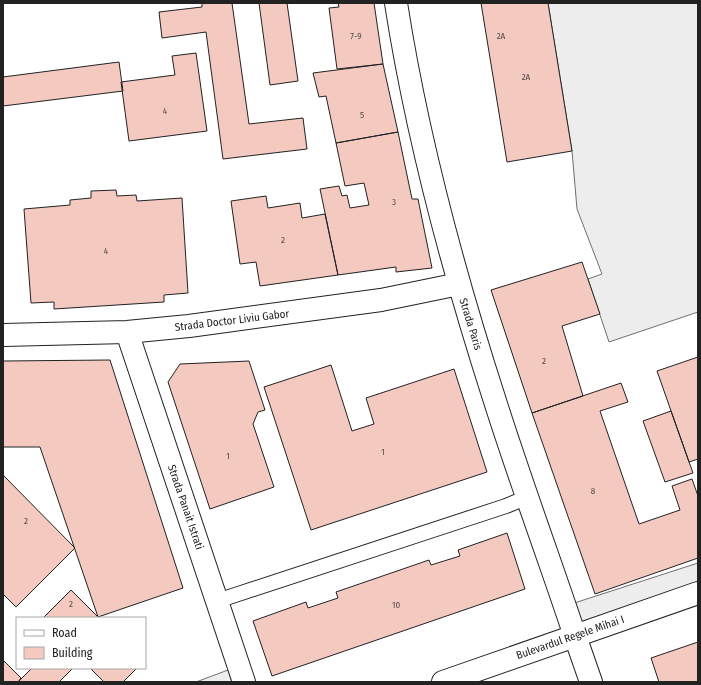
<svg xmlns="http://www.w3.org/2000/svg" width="701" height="685" font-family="'Fira Sans Condensed',sans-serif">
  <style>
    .green { fill: #eee; stroke: #6f6f6f }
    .parking { fill: #ededed; stroke: #6f6f6f }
    .building { fill: #f3c9c0; stroke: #222 }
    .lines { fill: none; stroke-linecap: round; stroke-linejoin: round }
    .lane-casing { stroke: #222; stroke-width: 16 }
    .street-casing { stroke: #222; stroke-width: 24 }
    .secondary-casing { stroke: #222; stroke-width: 24 }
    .lane { stroke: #fff; stroke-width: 14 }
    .street { stroke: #fff; stroke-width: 22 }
    .secondary { stroke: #fff; stroke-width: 22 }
    .labels { text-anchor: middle; stroke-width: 3; stroke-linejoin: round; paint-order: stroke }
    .number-label { font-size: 9px; fill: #564c4a }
    .street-label { font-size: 11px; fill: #222; stroke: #fff }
  </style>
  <rect width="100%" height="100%" fill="#fff"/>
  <!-- green -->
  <path class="green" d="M228,670L232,682H196Z"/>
  <!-- parking -->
  <path class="parking" d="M548,3H698V312L609,342L588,279L602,274L577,209L572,151Z
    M698,563V593L575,636L565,606Z"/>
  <!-- building -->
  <path class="building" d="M202,3H232L249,124L303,118L307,149L223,159L206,32L162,38L159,12L202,7Z
    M259,3H287L298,81L270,85Z
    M338,3H374L383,64L337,69L329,8L339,7Z
    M481,3H548L572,151L507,162Z
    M196,53L207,131L129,141L121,82L175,75L172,56Z
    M119,62L123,91L3,106V77Z
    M383,64L398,132L336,143L326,96L319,97L313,73Z
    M398,132L412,199H418L432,268L396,272V267L338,275L320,189L339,186L342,196L347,195L350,208L369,205L364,183L345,186L336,143Z
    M116,190L117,196L136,195L137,201L182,198L188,293L164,295V302L54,309V302L31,303L24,209L70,205V200L91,198V191Z
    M266,196L268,208L300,203L302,218L325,214L338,275L260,286L256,262L240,264L231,201Z
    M582,262L600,314L562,326L583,396L532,413L491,290Z
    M698,357V459L689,462L657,371Z
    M110,360L183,588L98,617L40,447H3V361Z
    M249,361L265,410L258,412L253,424L274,487L210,509L168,382L180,364Z
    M331,365L352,431L374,424L366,398L454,369L487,472L311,530L264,387Z
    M621,383L628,402L600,411L639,524L680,510L672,486L692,479L698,496V558L595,594L532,413Z
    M671,411L693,473L665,482L643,421Z
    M3,475L75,548L16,607L3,594Z
    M507,533L525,589L272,676L253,621L306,602L308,608L338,598L336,592L429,560L431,565L460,556L458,550Z
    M71,590L99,618H43Z
    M698,642V682H659L651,658Z
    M3,660L21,678L18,682H3Z
    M32,668H73L59,682H18Z
    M90,668H137L123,682H104Z"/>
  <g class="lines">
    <!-- lane casing -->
    <g class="lane-casing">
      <path id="lane" d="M217,601L506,506L528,497"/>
    </g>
    <!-- street casing -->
    <g class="street-casing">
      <path id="street" d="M127,332L244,682
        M3,335L127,332L189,326L381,300L459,284
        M575,636L591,682"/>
    </g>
    <!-- secondary casing -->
    <g class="secondary-casing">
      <path id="secondary" d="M396,3C417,138 453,271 495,401C520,480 549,558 575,636
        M443,682L698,593"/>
    </g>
    <!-- lane -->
    <use href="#lane" class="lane"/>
    <!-- street -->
    <use href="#street" class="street"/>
    <!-- secondary -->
    <use href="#secondary" class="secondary"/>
  </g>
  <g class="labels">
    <!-- number labels -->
    <g class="number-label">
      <text x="356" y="39">7-9</text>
      <text x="501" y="39">2A</text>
      <text x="526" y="80">2A</text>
      <text x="165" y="114">4</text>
      <text x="362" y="118">5</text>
      <text x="394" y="205">3</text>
      <text x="283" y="243">2</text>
      <text x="106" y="254">4</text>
      <text x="544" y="364">2</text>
      <text x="383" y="455">1</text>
      <text x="228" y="459">1</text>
      <text x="593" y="494">8</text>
      <text x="26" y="524">2</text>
      <text x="71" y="607">2</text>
      <text x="396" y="608">10</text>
    </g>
    <!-- street labels -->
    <g class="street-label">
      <text transform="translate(232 320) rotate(-7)" y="4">Strada Doctor Liviu Gabor</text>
      <text transform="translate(471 324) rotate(73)" y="4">Strada Paris</text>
      <text transform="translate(186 507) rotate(71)" y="4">Strada Panait Istrati</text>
      <text transform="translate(570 637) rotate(-19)" y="4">Bulevardul Regele Mihai I</text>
    </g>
  </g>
  <!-- border -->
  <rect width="701" height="685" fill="none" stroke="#222222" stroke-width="8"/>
  <!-- legend -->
  <rect x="16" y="617" width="130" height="52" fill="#ffffff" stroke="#a7a7a7"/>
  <rect x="24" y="630" width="20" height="6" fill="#ffffff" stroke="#a7a7a7"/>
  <text x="52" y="637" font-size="12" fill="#222222">Road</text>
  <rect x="24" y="647" width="20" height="12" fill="#f3c9c0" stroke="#a7a7a7"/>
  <text x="52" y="657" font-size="12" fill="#222222">Building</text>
</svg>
